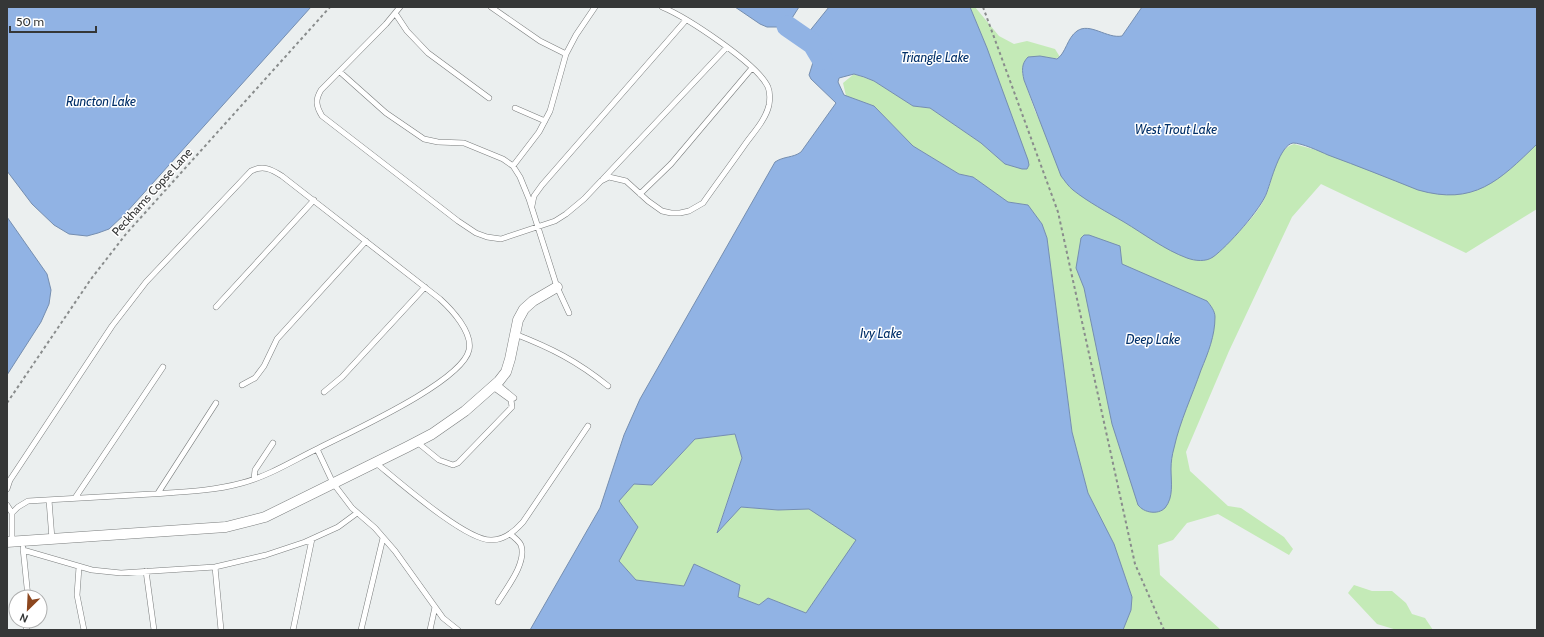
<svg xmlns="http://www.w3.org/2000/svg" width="1544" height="637" font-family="Cabin,sans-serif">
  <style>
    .green { fill: #c4eab7 }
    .water { fill: #91b3e4; stroke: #758eb0; fill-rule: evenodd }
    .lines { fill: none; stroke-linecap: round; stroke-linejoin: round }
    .river { stroke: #91b3e4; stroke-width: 21 }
    .lane-casing { stroke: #7a7d7d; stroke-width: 6 }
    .street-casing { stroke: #7a7d7d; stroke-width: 11 }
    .path { stroke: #898c8c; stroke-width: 2; stroke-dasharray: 3 3; stroke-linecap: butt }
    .lane { stroke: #fff; stroke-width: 5 }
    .street { stroke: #fff; stroke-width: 10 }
    .labels { text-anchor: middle; stroke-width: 3; stroke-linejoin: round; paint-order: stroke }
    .street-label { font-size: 12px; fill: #353737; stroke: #fff }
    .water-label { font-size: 13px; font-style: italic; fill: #023069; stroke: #fff }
  </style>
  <rect width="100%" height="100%" fill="#ebefef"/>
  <!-- green -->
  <path class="green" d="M970,7H975L999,36L1014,44L1027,41L1055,49L1060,57L1053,59L1040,56L1022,71L1024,80L1035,111L1074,191L1171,250L1187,258L1213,257C1230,241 1259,215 1267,193C1273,177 1276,149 1294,144L1472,192C1500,182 1516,164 1537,144V209L1466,253L1321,184L1292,217L1229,351L1186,452L1190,471L1228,506L1241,508L1284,537L1293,549L1289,555L1218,514L1187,523L1173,540L1158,545L1160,575L1221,630H1123L1131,610L1132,597L1114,544L1088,493L1072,432L1047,238L1042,224L1028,205L1008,202L973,177L959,174L913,146L874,106L846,96L843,83L854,74L874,81L913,106L930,108L981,143L1005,164L987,48Z
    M735,434L742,458L717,532L741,507L778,510L809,509L857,540L806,613L768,598L759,605L738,597L694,564L685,586L636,580L619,561L638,527L619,501L634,484L652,485L695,439Z
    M1354,585L1372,591H1392L1406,603L1412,614L1425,618L1433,630H1397L1377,624L1348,593Z"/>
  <!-- water -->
  <path class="water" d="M7,7H311L125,214L109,229L98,233L87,236L69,234L54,225L32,204L7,171Z
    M735,7H799L787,26L781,27H767L760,24Z
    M829,7H970L987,48L1028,160L1029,165L1027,169H1022L1005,164L981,143L930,108L913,106L874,81L864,77L854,74L839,78L838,82L844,95L874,106L913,146L959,174L973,177L1008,202L1028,205L1042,224L1047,238L1072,432L1088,493L1114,544L1132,597L1131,610L1123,630H530L600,508L624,435L640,399L775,162C784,156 793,158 801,152L836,103L811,79L809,75L815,56L813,52L804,43V38ZM735,434L742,458L717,533L741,507L778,510L809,509L856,540L806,613L768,598L759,605L738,597L740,585L694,564L684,586L636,580L619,561L638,527L619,501L634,484L652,485L695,439Z
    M1142,7H1537V144C1499,181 1474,206 1418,190C1388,178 1358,166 1328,155C1319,151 1302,143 1293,143C1280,145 1271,181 1267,192C1262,208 1227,247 1213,257C1206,262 1195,261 1187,258C1165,250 1144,234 1124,222C1107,212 1088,202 1073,190C1068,186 1065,181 1061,176L1024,80C1022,71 1021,64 1028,57L1040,56L1057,59C1066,53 1067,38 1077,31C1090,22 1107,39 1122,36Z
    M7,217L47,274L51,290L49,304L41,322L7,375Z
    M1084,235H1089L1120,246L1122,264L1207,301C1211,306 1215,311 1215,317C1215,336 1208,353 1201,370C1192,396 1180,421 1174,448C1172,455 1171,462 1171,469C1171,482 1174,497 1165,508C1158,515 1144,513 1138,505L1112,424L1084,288L1076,268L1081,238Z"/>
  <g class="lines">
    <!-- river -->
    <path class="river" d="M787,26L813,44L822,59"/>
    <!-- lane casing -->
    <g class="lane-casing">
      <path id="lane" d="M400,7L386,24L321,90C315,100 316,106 322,116L458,221L476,233L487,237L501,239L555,221L566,214L584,199L601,181L609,177L626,181L648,201L662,211L671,213H680L689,211L703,203C717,183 732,163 746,143C754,132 766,119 769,105C770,99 770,92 768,87C757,63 686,17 662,7
        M491,7L540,41L566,54
        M395,13L407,31L428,53L489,98
        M340,72L386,113L424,139L438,142L464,143L503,159L513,166L520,177L529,199L557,287L569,313
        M515,108L545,121
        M513,166L539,132L550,111L566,54L576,35L595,7
        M603,179L727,47
        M640,194L671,164L752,68
        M532,206L534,196L542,185L686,20
        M216,307L314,200
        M515,334C551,348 577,361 608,386
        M497,384L514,398
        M242,385L255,378L264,366L277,339L366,241
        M324,392L342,377L425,287
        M417,442L439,460L453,465L458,463L512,407L511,400L493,387
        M317,449L333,483L352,508L375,528L395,551L443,618L458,630
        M376,463C397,480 467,542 492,540C505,540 515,531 523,522L588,426
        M254,479L255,470L273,443
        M7,489L10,480L112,326L146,282L251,171C263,165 271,169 282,176L440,299C451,309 473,332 469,350C462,382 350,432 319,448C294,460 269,476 242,483C213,491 182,492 152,494C111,496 70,499 28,501L18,507L12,513
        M158,493L216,403
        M75,498L163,367
        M49,500L52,539
        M7,505L12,513V542
        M23,548L28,597
        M23,550L92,570L121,573L215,567L266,555L305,542L338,527L357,513
        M79,567L77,595L84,630
        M215,567L221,630
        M146,571L154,630
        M498,602C507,587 527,563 521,545C519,541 514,537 510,534
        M26,630L29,621
        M293,630L312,539
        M361,630L383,538
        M430,630L435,607"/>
    </g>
    <!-- street casing -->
    <g class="street-casing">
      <path id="street" d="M7,542L226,527L265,517L407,447L432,434L465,411L499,381L506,372L510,359L518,320L524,309L533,301L557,287"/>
    </g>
    <!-- path -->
    <path class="path" d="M983,7L1058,212L1135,564L1164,630
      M7,403L91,279L126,234L330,7"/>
    <!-- lane -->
    <use href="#lane" class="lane"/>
    <!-- street -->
    <use href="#street" class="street"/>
  </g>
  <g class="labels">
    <!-- street labels -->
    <g class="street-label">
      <text transform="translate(152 192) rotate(-48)" y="4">Peckhams Copse Lane</text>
    </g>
    <!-- water labels -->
    <g class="water-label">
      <text x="935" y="62">Triangle Lake</text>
      <text x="101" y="106">Runcton Lake</text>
      <text x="1176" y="134">West Trout Lake</text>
      <text x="881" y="338">Ivy Lake</text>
      <text x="1153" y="344">Deep Lake</text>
    </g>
  </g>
  <!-- border -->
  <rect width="1544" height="637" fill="none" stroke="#353737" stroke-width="16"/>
  <!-- north arrow -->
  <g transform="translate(28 609) rotate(204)"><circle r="19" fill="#ffffff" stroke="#aeafaf"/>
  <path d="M0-3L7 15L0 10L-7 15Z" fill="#8c461e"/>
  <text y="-6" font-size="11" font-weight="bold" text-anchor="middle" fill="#353737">N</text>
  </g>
  <!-- scale -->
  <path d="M10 26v6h86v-6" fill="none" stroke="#353737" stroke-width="2"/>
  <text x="16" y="26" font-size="12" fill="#353737" stroke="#ffffff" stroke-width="3" paint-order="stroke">50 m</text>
</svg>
